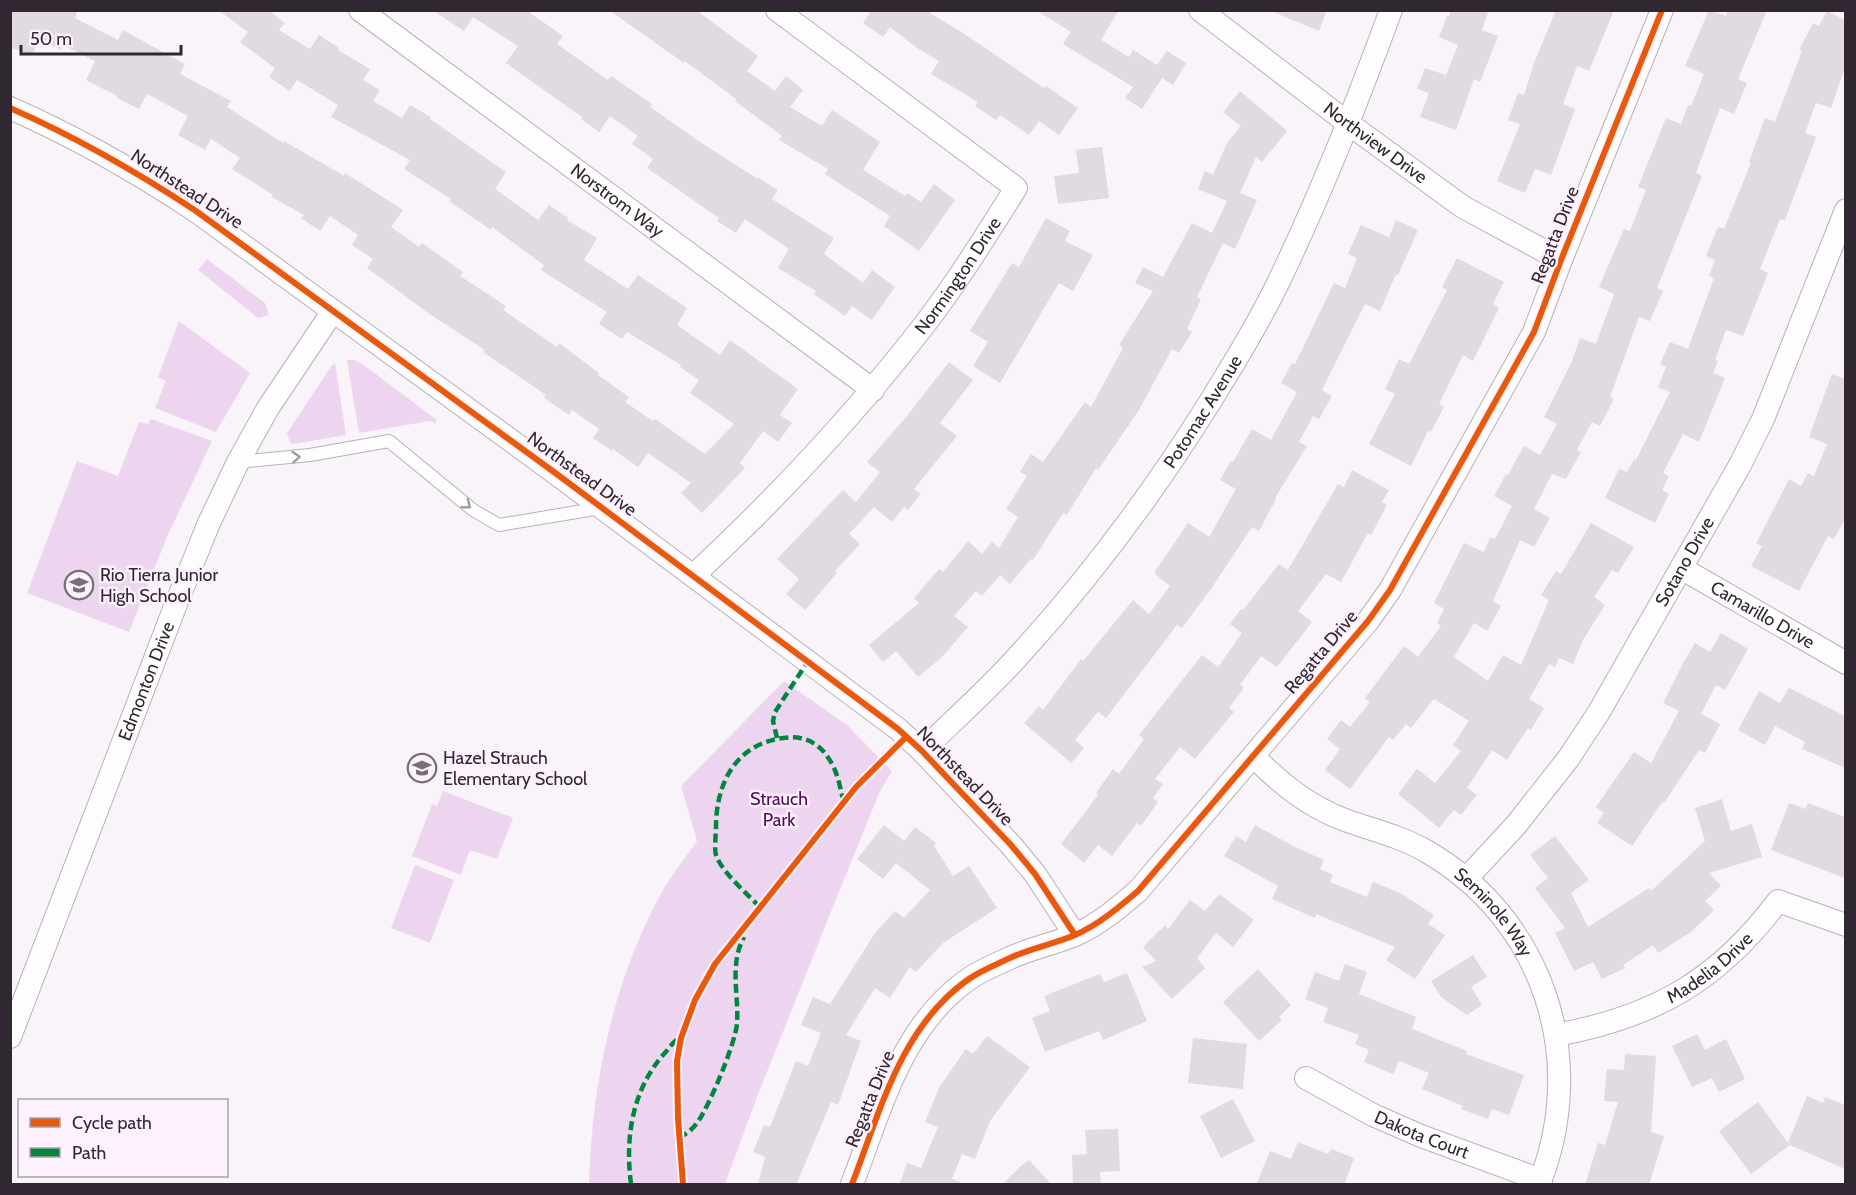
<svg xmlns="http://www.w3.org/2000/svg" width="1856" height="1195" font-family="Cabin,sans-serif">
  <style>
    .green { fill: #edd5ef }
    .building { fill: #e1dae1 }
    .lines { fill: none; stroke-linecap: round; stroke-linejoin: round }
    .service-casing { stroke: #b8b1b8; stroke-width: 14 }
    .minor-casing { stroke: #b8b1b8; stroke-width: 24 }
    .service { stroke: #fefdfe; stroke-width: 12 }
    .minor { stroke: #fefdfe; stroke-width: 22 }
    .quiet { stroke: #00873e; stroke-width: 4.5; stroke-dasharray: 9 4.5; stroke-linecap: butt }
    .cycleway-casing { stroke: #fcf1fc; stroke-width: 10 }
    .cycleway { stroke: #e8590c; stroke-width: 6 }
    .oneway { stroke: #a29da2 }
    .labels { text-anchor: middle; stroke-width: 5; stroke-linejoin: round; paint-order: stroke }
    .street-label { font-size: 18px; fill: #312732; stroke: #fcf1fc }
    .poi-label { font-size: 18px; fill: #312732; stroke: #fcf1fc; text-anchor: start }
    .park-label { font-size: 18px; fill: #54055c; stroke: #fcf1fc }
  </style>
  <rect width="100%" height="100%" fill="#f9f4f9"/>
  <!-- green -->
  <path class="green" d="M207,259L265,303L269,315L258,318L198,270Z
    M179,321L250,373L216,432L155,408L166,381L158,377Z
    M347,360H354L361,363L437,420L435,423L430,421L359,433Z
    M335,363L346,435L293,444L290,443L287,433L332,365Z
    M151,419L212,441L167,537L129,632L27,593L77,461L118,476L139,422L148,424Z
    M784,681L847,725L892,771L880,791L834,904L757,1097L725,1184H589C592,1082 613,980 663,890C673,873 686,857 697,841L681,786Z
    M443,791L513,818L497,859L473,851L469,852L461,875L412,856L432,804L437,806Z
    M415,865L454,880L430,943L391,928Z"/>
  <!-- building -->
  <path class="building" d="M10,10H78L75,18L118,40L123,30L185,64L180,74L231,101L227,107L283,143L284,141L344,176L345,173L403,210L391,227L419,247L422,243L463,272L460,276L506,306L503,310L557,347L559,343L599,373L598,375L629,397L625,402L653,421L655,419L705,454L734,424L690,393L699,380L680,367L681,365L627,332L622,339L599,324L607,312L541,270L544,265L492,227L491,230L449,201L451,199L404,169L410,160L331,117L338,105L297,80L290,91L269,77L275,68L240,42L248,32L218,10H268L285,23L279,30L310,49L319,35L339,48L338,50L370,69L363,80L380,90L373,101L402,118L410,105L431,117L430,119L506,172L495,189L538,220L549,205L568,218L567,220L597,238L584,260L628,289L638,275L687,308L677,325L720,355L730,340L798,389L780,415L792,423L778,442L763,431L740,463L745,468L702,513L681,493L691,483L648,453L638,467L613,449L612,451L593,438L599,429L572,410L569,415L544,398L546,395L483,352L485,350L431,315L367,268L373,259L352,245L358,235L330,216L320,231L301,218L304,215L272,197L273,195L232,169L240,158L211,139L205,150L178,135L188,116L147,94L139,109L117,98V96L86,80L95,61L63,45L62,50L39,40L32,56L10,47Z
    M432,10H526L563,36L557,44L608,80L611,76L652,104L650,107L703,144L758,179L759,178L778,190L772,199L834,238L824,254L863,283L872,270L895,287L872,320L852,306L845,316L814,294L816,291L778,268L789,249L745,219L736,233L717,221L719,218L647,168L653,159L632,144L638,136L610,116L599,132L581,119L582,117L506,63L518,46L473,17L464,31Z
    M609,10H696L758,56L747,71L775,91L786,76L803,90L790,107L822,126L832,110L880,142L863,170L905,196L907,193L921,202L934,184L955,200L919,251L884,226L890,216L825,174L828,169L779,140L782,136L735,101L736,99L685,61L684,63Z
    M866,10H925L963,33L1044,88L1046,86L1078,108L1059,135L1039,121L1029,135L1000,115L996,120L975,106L978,102L931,74L939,61L917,48L890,27L883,37L863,23L870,13Z
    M1036,10H1119L1101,40L1129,57L1133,50L1157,65L1167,51L1186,63L1173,85L1162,78L1142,109L1125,98L1133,87L1063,44L1071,32Z
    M1269,10H1327L1319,31Z
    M1451,10H1489L1482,30L1498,36L1480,82L1474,79L1456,130L1420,117L1429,93L1417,89L1425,68L1446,75L1458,45L1439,37L1447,16H1449Z
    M1556,10H1614L1589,71L1577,66L1563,104L1575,109L1551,175L1535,169L1525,193L1497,181L1520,124L1508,120L1518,93L1524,95L1534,63Z
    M1709,10L1726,16L1728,10H1767L1738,79L1747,83L1734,114L1720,108L1696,173L1702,176L1657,288L1663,291L1650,321L1639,317L1610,397L1614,399L1600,426L1592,422L1577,450L1581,452L1566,479L1552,474L1534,509L1550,518L1534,547L1520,540L1493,601L1501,606L1487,631L1474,623L1454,657L1488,681L1503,655L1521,665L1549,600L1541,595L1556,571L1561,574L1591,523L1634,547L1618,573L1612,570L1594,597L1605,605L1583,640L1573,664L1559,658L1555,667L1549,664L1529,699L1544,708L1531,730L1528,728L1507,760L1492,750L1467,788L1477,795L1461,815L1454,810L1439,828L1398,794L1417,769L1435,783L1461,751L1453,745L1469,721L1434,699L1411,728L1406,724L1393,740L1389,737L1350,789L1325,770L1340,749L1327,739L1341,720L1350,727L1370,702L1365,698L1404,646L1418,657L1441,626L1437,623L1444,609L1434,603L1464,543L1484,552L1490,537L1495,539L1512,506L1494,496L1506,474L1508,475L1524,446L1540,455L1557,424L1544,417L1572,361L1580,338L1596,344L1614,294L1599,287L1624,229L1630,231L1646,190L1638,187L1666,118L1681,124L1688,105L1691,106L1704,74L1685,66Z
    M1827,11L1845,20V67L1831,108L1816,103L1805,133L1816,137L1785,220L1780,219L1760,269L1768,273L1743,336L1726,330L1715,360L1718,361L1713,373L1725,378L1699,442L1683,434L1663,473L1669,476L1662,490L1669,494L1655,523L1605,498L1619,469L1627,472L1634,459L1636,460L1670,392L1658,387L1666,367L1660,364L1670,342L1688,349L1714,278L1709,276L1715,260L1706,256L1718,227L1724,229L1751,163L1749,162L1765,118L1775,122L1802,51L1799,50L1813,23L1819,26Z
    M1240,91L1287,131L1262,162L1256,157L1240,193L1257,200L1235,249L1223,243L1197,297L1201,299L1187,329L1192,332L1179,353L1172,349L1139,410L1098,470L1096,468L1067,515L1063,513L1033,560L1031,559L1010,584L1000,575L982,596L976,591L954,616L968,627L941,658L918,677L896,651L883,662L869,645L919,603L914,598L939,569L943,572L968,541L982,554L992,542L999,548L1018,517L1006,509L1027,476L1020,472L1031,454L1043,462L1085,402L1091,407L1123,348L1119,345L1153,291L1135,283L1143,267L1163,277L1192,223L1212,233L1227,201L1198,189L1205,171L1213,175L1227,143L1241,126L1223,112Z
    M1102,147L1109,198L1058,204L1054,176L1079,173L1076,150Z
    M1046,218L1070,231L1065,241L1093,255L1073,291L1059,283L1000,383L973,366L988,342L970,331L1012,263L1019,267Z
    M1396,220L1418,230L1398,275L1396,274L1380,311L1365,304L1322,390L1332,396L1319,419L1313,416L1299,442L1307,446L1275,498L1276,499L1259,531L1252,527L1211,589L1182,628L1177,625L1106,718L1098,712L1075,740L1084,748L1071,763L1024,723L1039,706L1043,710L1081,659L1083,661L1133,600L1149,614L1170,586L1154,573L1188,523L1209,537L1236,489L1220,480L1231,461L1233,462L1252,429L1271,440L1297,392L1281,383L1292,363L1295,364L1334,283L1345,288L1357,258L1348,254L1361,225L1389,237Z
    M1457,258L1504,282L1493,304L1499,308L1473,361L1463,355L1439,404L1444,407L1431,432L1428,431L1411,466L1369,444L1395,394L1385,389L1399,359L1409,364L1447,290L1442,287Z
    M949,362L973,380L940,423L957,436L914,489L921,494L908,510L904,507L892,522L874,507L849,534L860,544L835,571L837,573L805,610L786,594L799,579L777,559L843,490L856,502L880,472L867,462L906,417Z
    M1832,374L1845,379V519L1834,539L1828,536L1799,591L1751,566L1762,546L1756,544L1789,479L1801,486L1808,473L1814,476L1827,444L1809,437Z
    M1352,470L1389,490L1382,502L1387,505L1371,535L1368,533L1341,582L1326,574L1298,611L1312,622L1277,667L1261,656L1240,685L1244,688L1229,708L1234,712L1195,759L1180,747L1155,779L1163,784L1153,798L1158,802L1141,826L1137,823L1112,856L1098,845L1084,863L1061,844L1098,795L1096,793L1113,769L1119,774L1144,739L1139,735L1202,655L1218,667L1242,633L1230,624L1241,609L1243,610L1279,564L1288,570L1338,484L1344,487Z
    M1721,633L1748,649L1725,690L1716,685L1701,714L1720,724L1705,753L1699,750L1664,803L1662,802L1632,846L1597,823L1604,813L1596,807L1634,752L1651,763L1679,711L1663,703L1682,665L1695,643L1710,652Z
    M1789,688L1845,716V768L1802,749L1805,742L1775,726L1765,745L1738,730L1759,691L1780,703Z
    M1722,799L1731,831L1752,824L1762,857L1709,873L1721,886L1705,901L1714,910L1691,932L1658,953L1653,945L1623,965L1625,968L1602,979L1593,962L1574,971L1555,933L1565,928L1535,888L1548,878L1530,855L1555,836L1589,880L1571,893L1588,927L1649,888L1651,891L1705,841L1695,808Z
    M1789,803L1806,809L1808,803L1845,817V878L1771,850Z
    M884,825L904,841L915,827L936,843L934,846L953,876L969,866L997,908L943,943L916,972L910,967L890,998L875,988L846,1035L861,1041L838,1105L831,1102L796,1185H758L765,1157L753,1152L764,1125L770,1127L796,1061L808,1066L821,1033L801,1025L813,997L830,1004L875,933L895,911L904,918L930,890L896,863L883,879L857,859Z
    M1255,825L1297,848L1324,860L1320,869L1333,875L1330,882L1367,897L1373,882L1402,894L1434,915L1428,924L1445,935L1415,979L1386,960L1395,947L1316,914L1315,918L1272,899L1278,886L1224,856L1236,836L1246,842Z
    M1219,894L1254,920L1233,947L1216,933L1197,958L1205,968L1172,999L1142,967L1156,961L1143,947L1165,925L1168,929L1190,900L1205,911Z
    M1473,955L1487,977L1471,987L1482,1005L1467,1015L1441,997L1431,981Z
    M1345,964L1367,972L1359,994L1416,1017L1412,1029L1467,1051L1466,1054L1524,1075L1509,1115L1492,1109L1488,1119L1461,1109L1463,1106L1422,1089L1429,1073L1399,1061L1393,1074L1364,1062L1369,1050L1355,1044L1359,1035L1323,1022L1328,1008L1305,999L1315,972L1339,981Z
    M1258,969L1291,1005L1279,1017L1282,1020L1259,1041L1223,1002Z
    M1127,973L1147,1021L1103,1040L1099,1031L1045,1052L1032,1018L1050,1011L1044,996L1100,974L1104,982Z
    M1697,1034L1705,1050L1726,1039L1745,1079L1719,1092L1712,1078L1692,1087L1672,1046Z
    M987,1036L1030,1067L990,1121L975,1159L962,1154L952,1179L961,1182L960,1185H899L907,1163L921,1168L938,1127L925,1122L940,1086L966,1049L973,1054Z
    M1193,1038L1247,1044L1243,1089L1188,1083Z
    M1625,1054L1656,1056L1651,1132L1664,1136L1649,1185H1585L1598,1143L1605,1145L1618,1102L1604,1101L1607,1069L1624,1070Z
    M1807,1096L1823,1103L1825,1097L1845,1105V1169L1790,1145L1751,1174L1719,1131L1758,1102L1788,1143Z
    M1233,1099L1255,1141L1221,1158L1200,1116Z
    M1118,1129L1120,1171L1100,1172L1101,1185H1073L1072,1155L1087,1154L1085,1130Z
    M1298,1142L1328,1154L1331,1149L1354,1158L1344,1185H1256L1270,1151L1291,1159Z
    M1029,1160L1052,1185H1002L1022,1165Z"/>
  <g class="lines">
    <!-- service casing -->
    <g class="service-casing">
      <path id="service" d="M238,462L310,455L389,441L473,510L499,525L601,508"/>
    </g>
    <!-- minor casing -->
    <g class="minor-casing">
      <g id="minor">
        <path id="s1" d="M360,10L873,390"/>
        <path id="s2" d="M1200,10L1349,124L1463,207L1561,260"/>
        <path d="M10,108C76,137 137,172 196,211L554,472L898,729L922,751L1011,845L1035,874L1075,935"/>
        <path id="s3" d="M1681,568L1846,663"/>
        <path id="s4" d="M694,575C779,496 853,417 925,324C958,281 987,234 1016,188L777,10"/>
        <path id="s5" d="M922,751C956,718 991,687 1022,652C1093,574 1155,490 1210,402C1234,363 1258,324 1278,283C1321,194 1357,103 1391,10"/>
        <path id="s6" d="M1253,756C1280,783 1309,807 1345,820C1372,830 1400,836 1426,851C1544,919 1589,1059 1539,1184"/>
        <path id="s7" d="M1466,879L1516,825L1568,759L1599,712L1740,465L1763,419L1846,210"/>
        <path id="s8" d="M1556,1035C1654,1017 1718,981 1778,901L1846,925"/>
        <path id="s9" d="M10,1037L176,604L209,523L238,462L268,408L333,311"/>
        <path id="s10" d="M1306,1078L1373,1115L1421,1136L1541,1180"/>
        <path d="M852,1184C880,1112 900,1029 966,981C979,971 995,965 1010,958C1031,948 1054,944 1075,935C1098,925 1118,908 1138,891L1368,621L1390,590L1534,332L1561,260L1662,10"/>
      </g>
    </g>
    <!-- service -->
    <use href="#service" class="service"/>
    <!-- minor -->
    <use href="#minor" class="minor"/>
    <!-- quiet -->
    <path class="quiet" d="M777,738L773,721L775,712L808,661
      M760,907C748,895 721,871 716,855C714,847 716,836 716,827C716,783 736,744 783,738C802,735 819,742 829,759C838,772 840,788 844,803
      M679,1138C686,1134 692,1130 697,1123C709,1107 735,1044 737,1024C739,994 729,965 744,937
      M631,1184C625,1138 632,1091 663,1055C669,1049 672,1042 680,1038"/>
    <!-- cycleway casing -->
    <g class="cycleway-casing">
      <path id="cycleway" d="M10,108C76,137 137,172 196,211L554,472L898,729L922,751L1011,845L1035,874L1075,935
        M683,1184L678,1118L677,1061L681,1038L695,1000L715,964L856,787L906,737
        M852,1184C880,1112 900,1029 966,981C979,971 995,965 1010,958C1031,948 1054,944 1075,935C1098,925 1118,908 1138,891L1368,621L1390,590L1534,332L1561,260L1662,10"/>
    </g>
    <!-- cycleway -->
    <use href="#cycleway" class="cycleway"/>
  </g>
  <!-- one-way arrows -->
  <defs><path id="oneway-chevron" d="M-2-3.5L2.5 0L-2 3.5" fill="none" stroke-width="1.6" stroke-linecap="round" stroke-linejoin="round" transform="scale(1.5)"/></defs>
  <g class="oneway">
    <use href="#oneway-chevron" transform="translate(296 457) rotate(-5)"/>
    <use href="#oneway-chevron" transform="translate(467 505) rotate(38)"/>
  </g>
  <!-- icons -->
  <defs>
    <g id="school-ring" transform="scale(1.5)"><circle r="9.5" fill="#fcf1fc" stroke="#776f78" stroke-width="1.5"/><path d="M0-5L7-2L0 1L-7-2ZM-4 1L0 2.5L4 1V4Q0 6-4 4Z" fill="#776f78"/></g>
  </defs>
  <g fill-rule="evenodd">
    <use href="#school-ring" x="79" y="585"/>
    <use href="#school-ring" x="422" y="768"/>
  </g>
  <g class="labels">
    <!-- street labels -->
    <g class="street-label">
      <text dy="6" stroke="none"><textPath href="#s2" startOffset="220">Northview Drive</textPath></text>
      <text transform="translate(187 189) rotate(33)" y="6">Northstead Drive</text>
      <text dy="6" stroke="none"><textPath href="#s1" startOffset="320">Norstrom Way</textPath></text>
      <text transform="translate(1555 235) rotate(-69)" y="6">Regatta Drive</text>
      <text dy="6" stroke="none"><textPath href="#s4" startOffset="400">Normington Drive</textPath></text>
      <text dy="6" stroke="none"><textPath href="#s5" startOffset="442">Potomac Avenue</textPath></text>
      <text transform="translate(582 474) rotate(36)" y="6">Northstead Drive</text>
      <text dy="6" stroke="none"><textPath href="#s7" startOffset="387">Sotano Drive</textPath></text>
      <text dy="6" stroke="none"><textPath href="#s3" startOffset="94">Camarillo Drive</textPath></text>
      <text transform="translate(1321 652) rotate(-50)" y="6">Regatta Drive</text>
      <text dy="6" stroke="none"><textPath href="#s9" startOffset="381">Edmonton Drive</textPath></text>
      <text transform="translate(965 776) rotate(46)" y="6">Northstead Drive</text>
      <text dy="6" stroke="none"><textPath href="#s6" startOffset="292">Seminole Way</textPath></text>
      <text dy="6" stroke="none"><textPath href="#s8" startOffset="170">Madelia Drive</textPath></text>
      <text transform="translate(870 1099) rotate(-68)" y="6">Regatta Drive</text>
      <text dy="6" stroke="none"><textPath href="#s10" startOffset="129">Dakota Court</textPath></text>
    </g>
    <!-- poi labels -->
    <g class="poi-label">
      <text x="100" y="581">Rio Tierra Junior<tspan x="100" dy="21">High School</tspan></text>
      <text x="443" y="764">Hazel Strauch<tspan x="443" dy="21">Elementary School</tspan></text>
    </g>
    <!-- park labels -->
    <g class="park-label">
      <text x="779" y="805">Strauch<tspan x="779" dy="21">Park</tspan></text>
    </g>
  </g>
  <!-- border -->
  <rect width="1856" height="1195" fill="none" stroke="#312732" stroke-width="24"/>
  <!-- legend -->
  <rect x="18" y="1099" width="210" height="78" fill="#fcf1fc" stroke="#aba0ab" stroke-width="1.5"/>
  <rect x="30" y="1118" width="30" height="9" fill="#e8590c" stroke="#aba0ab" stroke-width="1.5"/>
  <text x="72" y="1129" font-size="18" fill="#312732">Cycle path</text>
  <rect x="30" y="1148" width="30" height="9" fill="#00873e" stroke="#aba0ab" stroke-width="1.5"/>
  <text x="72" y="1159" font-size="18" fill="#312732">Path</text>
  <!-- scale -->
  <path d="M21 45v9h160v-9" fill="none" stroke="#312732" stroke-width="3"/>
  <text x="30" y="45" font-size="18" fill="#312732" stroke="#fcf1fc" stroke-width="4.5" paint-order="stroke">50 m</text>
</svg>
